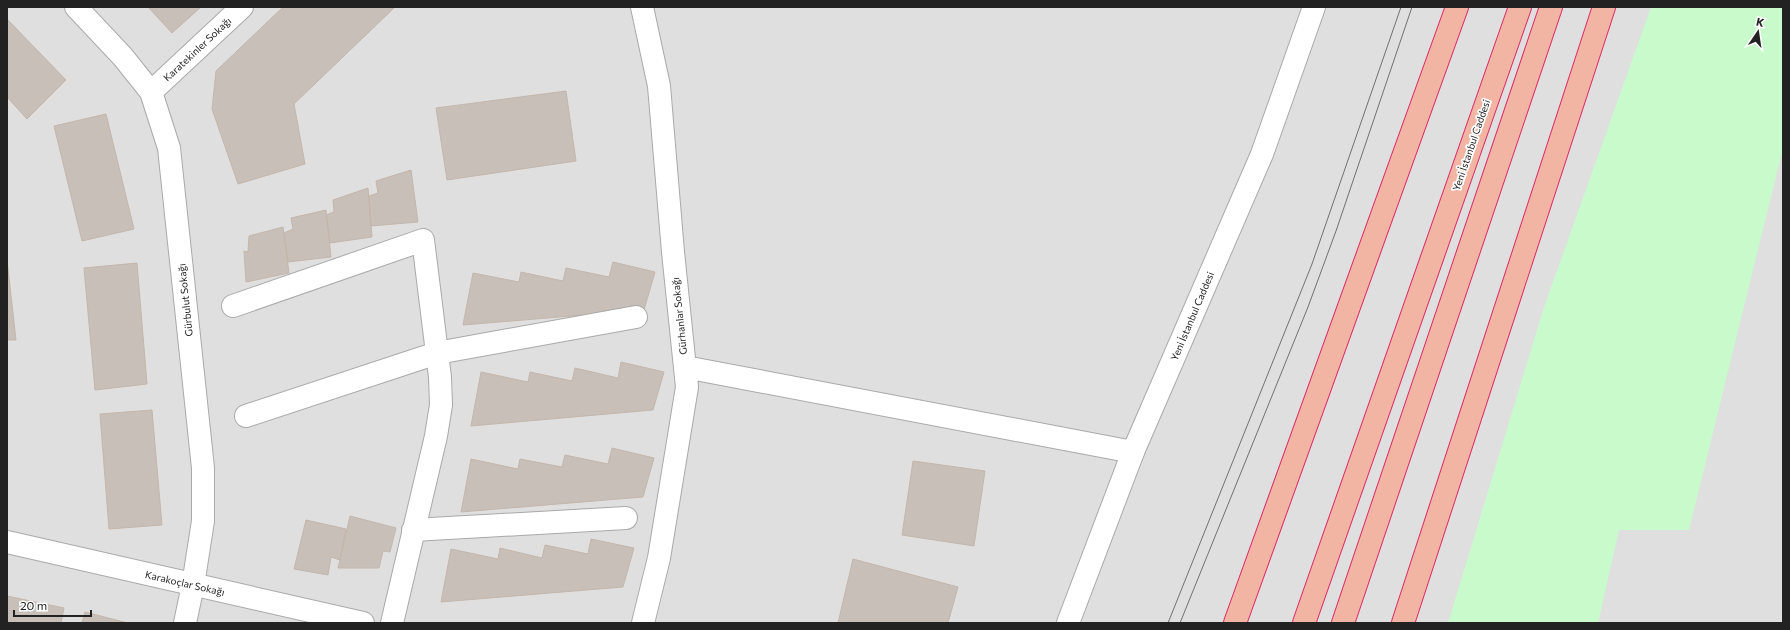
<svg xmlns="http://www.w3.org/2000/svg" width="1790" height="630" font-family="Commissioner,sans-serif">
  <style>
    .residential { fill: #e0dfdf }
    .park { fill: #c8facc }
    .building { fill: #c7bfb8; stroke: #c4b6ab }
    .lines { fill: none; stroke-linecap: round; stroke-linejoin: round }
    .minor-casing { stroke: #a9a9a9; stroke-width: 24 }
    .tertiary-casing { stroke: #a9a9a9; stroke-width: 24 }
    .trunk-casing { stroke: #dc2a67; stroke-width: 24 }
    .minor { stroke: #fff; stroke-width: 22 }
    .tertiary { stroke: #fff; stroke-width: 22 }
    .trunk { stroke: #f2b4a3; stroke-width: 22 }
    .tram { stroke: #707070; stroke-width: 1 }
    .labels { text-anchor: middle; stroke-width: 3.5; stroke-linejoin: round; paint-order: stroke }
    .street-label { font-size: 10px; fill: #222; stroke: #fff }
  </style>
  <rect width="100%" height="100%" fill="#f2efe9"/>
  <!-- residential -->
  <path class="residential" d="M7,7H1783V623H7Z"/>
  <!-- park -->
  <path class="park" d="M1651,7H1783V148L1689,530H1619L1598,623H1448L1544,307Z"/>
  <!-- building -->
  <path class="building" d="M148,7H201L172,33Z
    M283,7H395L294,104L305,164L238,184L212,109L216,71Z
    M7,19L66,80L27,119L7,97Z
    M566,91L576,161L447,180L436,108Z
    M106,114L134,229L82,241L54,126Z
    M411,170L418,222L371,226L369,196L378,193L376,181Z
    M368,188L372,237L330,243L326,215L334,212L333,200Z
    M326,210L331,257L288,262L284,233L293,229L291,218Z
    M283,227L289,273L246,282L244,251L248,252L249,236Z
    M7,260L16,340H7Z
    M613,262L655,272L644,310L463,325L473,273L519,282L521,272L563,281L566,268L609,277Z
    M137,263L147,384L95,390L84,268Z
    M621,362L664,372L653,410L471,426L481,372L528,382L530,372L572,381L575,368L618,378Z
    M152,410L162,525L109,529L100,414Z
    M612,448L654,458L643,497L461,512L471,459L518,469L520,459L562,467L565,455L608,464Z
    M913,461L985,471L974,546L902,535Z
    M350,516L396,528L390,552L383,551L379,568H338Z
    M306,520L346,529L340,560L331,557L328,575L294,569Z
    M591,539L634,548L623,587L441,602L451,549L498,559L500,548L542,558L545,545L588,554Z
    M853,559L958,587L948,623H838Z
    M7,596L64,608L61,623H7Z
    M85,612L128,623H82Z"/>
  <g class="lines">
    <!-- minor casing -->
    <g class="minor-casing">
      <path id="minor" d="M76,7L123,57L151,92L169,148L203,468V521L193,585L185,623
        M642,7L659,86L673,252L687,387L659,558L643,623
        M151,92L242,7
        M233,306L423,240L440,377L441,405L436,436L392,623
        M685,367L1133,452
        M246,416L437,353L636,317
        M413,530L626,518
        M7,542L363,623"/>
    </g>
    <!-- tertiary casing -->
    <g class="tertiary-casing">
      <path id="tertiary" d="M1068,623L1133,452L1262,154L1314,7"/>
    </g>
    <!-- trunk casing -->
    <g class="trunk-casing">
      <path id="trunk" d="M1235,623L1457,7
        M1304,623L1520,7
        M1343,623L1551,7
        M1403,623L1604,7"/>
    </g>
    <!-- minor -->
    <use href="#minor" class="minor"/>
    <!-- tertiary -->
    <use href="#tertiary" class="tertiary"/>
    <!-- trunk -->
    <use href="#trunk" class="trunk"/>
    <!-- tram -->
    <path class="tram" d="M1168,623L1312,264L1401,7
      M1180,623L1308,307L1336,231L1412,7"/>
  </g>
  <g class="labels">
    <!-- street labels -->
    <g class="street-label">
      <text transform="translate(197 49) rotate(-43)" y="4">Karatekinler Sokağı</text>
      <text transform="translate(1471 145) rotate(-71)" y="4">Yeni İstanbul Caddesi</text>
      <text transform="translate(185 300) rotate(-96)" y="4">Gürbulut Sokağı</text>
      <text transform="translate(679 316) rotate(-96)" y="4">Gürhanlar Sokağı</text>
      <text transform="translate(1192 316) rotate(-67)" y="4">Yeni İstanbul Caddesi</text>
      <text transform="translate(185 583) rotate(13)" y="4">Karakoçlar Sokağı</text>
    </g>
  </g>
  <!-- border -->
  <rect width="1790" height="630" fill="none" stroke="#222222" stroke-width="16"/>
  <!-- north arrow -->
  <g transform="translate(1758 32) rotate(13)" stroke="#ffffff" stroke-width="3" paint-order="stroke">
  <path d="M0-3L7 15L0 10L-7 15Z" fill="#222222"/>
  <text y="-6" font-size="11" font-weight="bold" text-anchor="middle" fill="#222222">K</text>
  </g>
  <!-- scale -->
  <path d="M14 610v6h77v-6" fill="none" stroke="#222222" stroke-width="2"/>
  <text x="20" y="610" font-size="12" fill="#222222" stroke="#ffffff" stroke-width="3" paint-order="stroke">20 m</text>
</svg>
